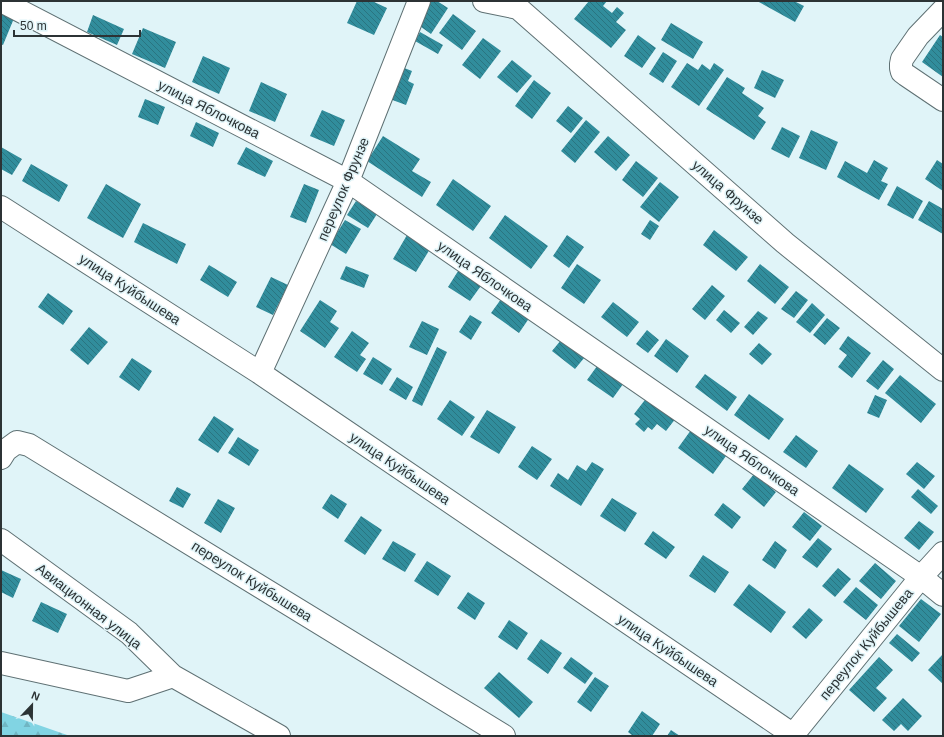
<svg xmlns="http://www.w3.org/2000/svg" width="944" height="737" font-family="Arial,sans-serif">
  <style>
    .forest { fill: url(#forest-firs) }
    .building { fill: url(#building-back-hatch) }
    .lines { fill: none; stroke-linecap: round; stroke-linejoin: round }
    .minor-casing { stroke: #5e7073; stroke-width: 24 }
    .minor { stroke: #fff; stroke-width: 22 }
    .labels { text-anchor: middle; stroke-width: 3; stroke-linejoin: round; paint-order: stroke }
    .street-label { font-size: 14px; fill: #2c3335; stroke: #e0f4f8 }
  </style>
  <defs>
    <pattern id="forest-firs" width="22" height="20" patternUnits="userSpaceOnUse"><rect width="22" height="20" fill="#81d4e3"/><path d="M5 1l3.5 6h-7zM16 11l3.5 6h-7z" fill="#70b6c3"/></pattern>
    <pattern id="building-back-hatch" width="6" height="6" patternUnits="userSpaceOnUse"><rect width="6" height="6" fill="#318d9c"/><path d="M-1 5l2 2M0 0l6 6M5-1l2 2" fill="none" stroke="#2a7480"/></pattern>
  </defs>
  <rect width="100%" height="100%" fill="#e0f4f8"/>
  <!-- forest -->
  <path class="forest" d="M1,712L70,736H1Z"/>
  <!-- building -->
  <path class="building" d="M357,1H372L387,8L374,35L347,23Z
    M428,1H437L448,8L431,34L414,22Z
    M589,1H607L603,6L612,13L617,7L624,13L616,22L626,30L611,48L574,19Z
    M757,1H794L804,6L795,22Z
    M1,5L17,11L3,45L1,44Z
    M453,14L476,31L462,50L439,33Z
    M93,15L124,29L117,45L87,32Z
    M671,23L703,42L693,59L661,40Z
    M143,28L176,42L165,68L132,54Z
    M420,32L443,45L438,54L415,41Z
    M638,35L656,48L642,68L624,56Z
    M940,35L943,37V77L922,62Z
    M483,38L501,51L480,79L462,65Z
    M663,52L677,61L663,83L649,74Z
    M203,56L230,68L219,94L192,82Z
    M512,60L532,76L517,93L497,77Z
    M687,63L698,70L702,64L710,70L714,63L724,70L699,106L671,87Z
    M399,66L412,71L408,81L414,84L406,105L387,98Z
    M762,70L784,80L775,98L754,88Z
    M727,77L745,88L742,93L764,108L758,116L766,122L754,140L706,109Z
    M534,80L551,93L532,119L515,106Z
    M261,82L287,94L275,122L249,111Z
    M145,99L165,107L158,125L138,117Z
    M568,106L583,118L571,133L556,121Z
    M322,110L345,120L334,146L310,136Z
    M586,120L600,132L575,163L561,151Z
    M196,122L219,133L213,147L190,136Z
    M782,127L800,136L789,158L771,149Z
    M811,130L838,142L826,170L799,158Z
    M383,136L420,159L412,171L431,182L422,197L367,161Z
    M608,136L630,155L616,171L594,152Z
    M1,147L22,159L12,175L1,169Z
    M246,147L273,161L265,177L237,164Z
    M874,160L888,168L881,181L888,184L879,200L837,177L845,161L867,173Z
    M937,160L943,164V191L925,179Z
    M636,161L658,178L643,197L622,180Z
    M31,164L68,185L59,202L22,181Z
    M453,179L491,206L473,231L436,205Z
    M660,182L679,197L659,222L640,207Z
    M106,184L141,204L123,238L87,218Z
    M304,184L319,190L306,223L290,217Z
    M897,186L923,201L913,219L887,205Z
    M356,201L377,214L368,228L347,215Z
    M929,201L943,209V234L918,220Z
    M505,215L548,246L531,269L489,238Z
    M345,220L361,229L346,254L330,244Z
    M650,220L659,226L650,240L641,234Z
    M143,223L186,244L177,264L134,242Z
    M714,230L748,257L736,271L703,245Z
    M407,235L430,249L416,272L393,259Z
    M567,235L584,247L569,268L553,256Z
    M577,264L601,280L584,304L561,288Z
    M760,264L789,287L775,304L747,281Z
    M209,265L237,282L228,297L200,280Z
    M346,266L369,275L364,288L340,279Z
    M460,268L483,283L470,301L448,287Z
    M271,277L288,285L273,315L256,307Z
    M712,285L725,296L705,320L692,309Z
    M796,291L808,300L794,318L781,309Z
    M48,293L73,311L63,325L38,307Z
    M504,295L532,314L519,333L491,313Z
    M320,300L337,311L330,322L339,328L325,348L300,331Z
    M613,302L639,322L627,337L601,317Z
    M812,303L825,315L810,333L796,322Z
    M724,310L740,323L731,333L716,320Z
    M758,311L768,318L753,335L744,327Z
    M470,315L482,322L471,340L459,332Z
    M827,318L840,328L825,345L813,335Z
    M422,321L439,329L427,355L409,347Z
    M89,327L108,342L88,365L70,350Z
    M647,330L659,340L648,353L636,344Z
    M352,331L369,343L360,355L366,359L357,372L334,357Z
    M566,334L589,352L575,369L552,351Z
    M848,336L871,353L852,378L838,367L847,355L839,349Z
    M666,339L689,356L677,373L654,356Z
    M759,343L772,354L762,365L749,354Z
    M437,347L447,352L422,406L412,401Z
    M373,357L392,369L382,385L363,374Z
    M132,358L152,371L139,391L119,377Z
    M883,360L894,369L878,390L866,381Z
    M600,362L626,380L613,398L587,380Z
    M705,374L737,397L727,411L695,387Z
    M900,375L936,404L921,423L885,393Z
    M397,377L413,387L406,400L389,390Z
    M749,394L784,419L769,440L734,415Z
    M875,395L887,400L879,418L867,413Z
    M648,396L676,418L666,431L657,424L652,430L648,427L644,432L635,424L640,419L634,414Z
    M450,400L475,417L462,436L437,419Z
    M487,410L516,427L499,454L470,437Z
    M214,416L234,429L218,453L198,440Z
    M691,430L726,456L713,474L678,448Z
    M796,435L818,451L806,468L783,452Z
    M238,437L259,450L249,466L228,453Z
    M532,446L552,459L537,480L518,467Z
    M592,462L604,469L581,506L550,486L558,473L568,480L577,465L586,471Z
    M917,462L935,476L924,489L906,474Z
    M849,464L884,489L866,513L832,488Z
    M754,474L776,492L764,507L742,489Z
    M177,487L191,494L183,508L169,501Z
    M918,489L938,506L931,514L911,497Z
    M331,494L347,504L338,519L322,508Z
    M612,498L637,513L625,532L600,516Z
    M218,499L235,508L221,533L204,523Z
    M723,503L741,517L732,529L714,515Z
    M804,512L822,526L810,541L792,527Z
    M361,516L382,530L365,555L344,541Z
    M919,521L934,532L919,550L904,538Z
    M653,531L675,547L666,559L644,544Z
    M818,538L832,549L817,568L802,557Z
    M393,541L416,554L405,572L382,559Z
    M775,541L787,550L775,569L762,560Z
    M703,555L729,572L715,593L689,576Z
    M427,561L451,576L438,596L414,581Z
    M875,563L896,581L881,599L859,581Z
    M838,568L851,579L835,597L822,586Z
    M1,570L21,579L13,598L1,592Z
    M749,584L786,612L771,633L733,605Z
    M856,587L878,605L866,620L843,602Z
    M468,592L485,603L475,620L457,608Z
    M921,599L941,614L919,642L899,626Z
    M41,602L67,614L58,633L32,621Z
    M809,608L823,620L806,639L792,627Z
    M509,620L528,633L517,650L498,637Z
    M897,634L920,653L912,662L889,643Z
    M541,639L562,653L548,674L527,659Z
    M943,654V684L928,670Z
    M571,657L593,673L585,684L563,668Z
    M879,657L893,670L876,688L887,698L874,712L849,690Z
    M499,672L533,702L519,718L484,688Z
    M595,677L609,686L591,712L577,702Z
    M903,698L922,716L908,731L901,724L894,731L882,720Z
    M642,711L660,724L652,736H633L628,732Z
    M671,730L680,736H667Z"/>
  <g class="lines">
    <!-- minor casing -->
    <g class="minor-casing">
      <path id="minor" d="M1,1L348,181L921,577L943,595
        M484,1L518,8
        M516,1L518,8L785,243L943,370
        M943,10L918,36L902,59L901,64V68L902,72L906,75L943,100
        M1,207L260,373L795,736
        M260,373L348,181L419,1
        M1,458L6,450L17,442L29,445L504,736
        M1,540L129,633L173,676L279,736
        M1,663L128,691L173,676
        M792,736L921,577L943,553"/>
    </g>
    <!-- minor -->
    <use href="#minor" class="minor"/>
  </g>
  <g class="labels">
    <!-- street labels -->
    <g class="street-label">
      <text transform="translate(209 109) rotate(27)" y="5">улица Яблочкова</text>
      <text transform="translate(343 189) rotate(-67)" y="5">переулок Фрунзе</text>
      <text transform="translate(728 192) rotate(41)" y="5">улица Фрунзе</text>
      <text transform="translate(485 276) rotate(35)" y="5">улица Яблочкова</text>
      <text transform="translate(130 289) rotate(33)" y="5">улица Куйбышева</text>
      <text transform="translate(752 460) rotate(35)" y="5">улица Яблочкова</text>
      <text transform="translate(400 468) rotate(34)" y="5">улица Куйбышева</text>
      <text transform="translate(252 581) rotate(32)" y="5">переулок Куйбышева</text>
      <text transform="translate(89 606) rotate(38)" y="5">Авиационная улица</text>
      <text transform="translate(866 644) rotate(-51)" y="5">переулок Куйбышева</text>
      <text transform="translate(668 650) rotate(34)" y="5">улица Куйбышева</text>
    </g>
  </g>
  <!-- border -->
  <rect width="944" height="737" fill="none" stroke="#2c3335" stroke-width="4"/>
  <!-- north arrow -->
  <g transform="translate(32 705) rotate(22)" stroke="#e0f4f8" stroke-width="3" paint-order="stroke">
  <path d="M0-3L7 15L0 10L-7 15Z" fill="#2c3335"/>
  <text y="-6" font-size="11" font-weight="bold" text-anchor="middle" fill="#2c3335">N</text>
  </g>
  <!-- scale -->
  <path d="M14 30v6h126v-6" fill="none" stroke="#2c3335" stroke-width="2"/>
  <text x="20" y="30" font-size="12" fill="#2c3335" stroke="#e0f4f8" stroke-width="3" paint-order="stroke">50 m</text>
</svg>
